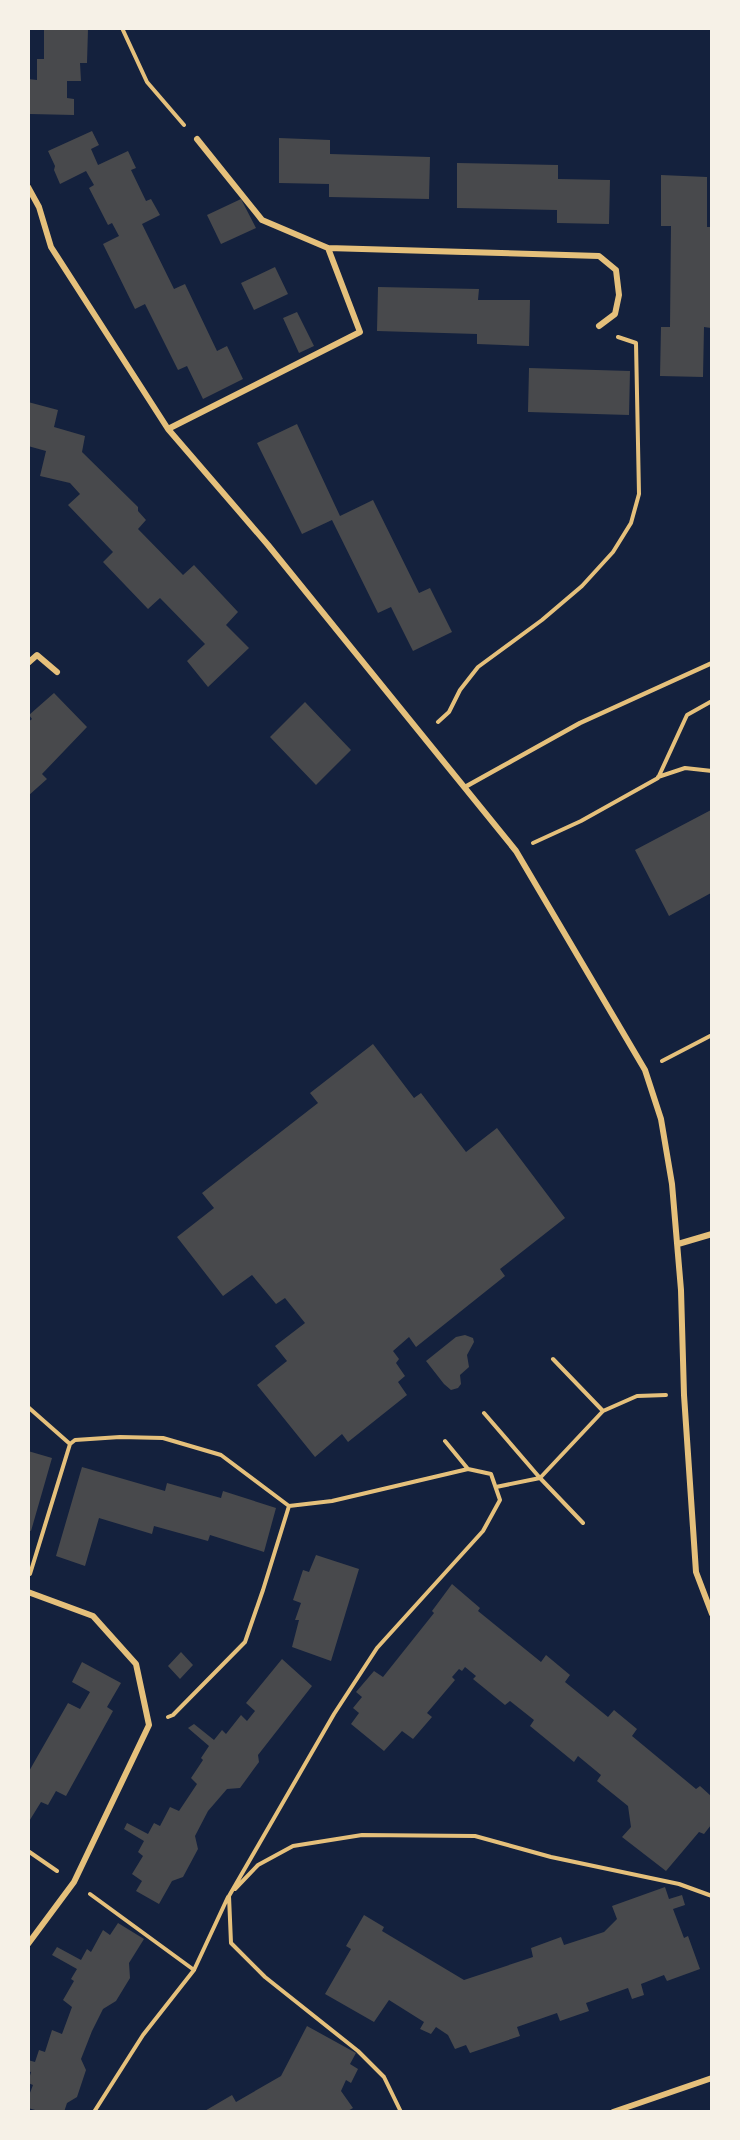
<svg xmlns="http://www.w3.org/2000/svg" width="740" height="2140" font-family="Rubik,sans-serif">
  <style>
    .building { fill: #48494c }
    .lines { fill: none; stroke-linecap: round; stroke-linejoin: round }
    .path { stroke: #e5c07b; stroke-width: 4 }
    .service { stroke: #e5c07b; stroke-width: 4.5 }
    .minor { stroke: #e5c07b; stroke-width: 6 }
  </style>
  <rect width="100%" height="100%" fill="#14213d"/>
  <!-- building -->
  <path class="building" d="M44,28L88,29L87,63H80L81,81H67V98L74,99V115L30,114L28,79L37,80V59H44Z
    M92,131L99,145L91,149L98,165L128,151L136,168L131,170L146,201L151,199L160,215L142,224L174,289L185,284L217,351L227,346L243,379L203,399L187,366L178,370L145,304L135,309L103,244L119,236L112,223L108,225L89,188L94,185L86,171L60,184L54,170L55,166L48,151Z
    M279,138L330,140V154L430,157L429,199L329,197V184L279,183Z
    M457,163L558,165V179L610,180L609,224L557,223V210L457,208Z
    M661,175L707,177V227H711V328L704,327L703,377L660,376L661,327H670L671,226H661Z
    M241,199L256,228L221,244L207,215Z
    M275,267L288,294L254,310L241,283Z
    M378,287L479,289L478,300H530L529,346L477,344V334L377,331Z
    M297,312L314,346L299,353L283,318Z
    M529,368L630,371L629,415L528,412Z
    M28,402L58,410L54,427L85,436L82,452L138,507V511L146,520L138,529L183,575L194,565L238,612L226,625L249,648L208,687L187,661L205,644L160,598L148,609L103,562L113,552L68,505L80,494L70,483L40,476L46,451L28,446Z
    M297,424L340,516L373,500L419,593L430,588L452,632L413,651L391,607L378,613L332,520L302,534L257,443Z
    M54,693L87,727L42,774L47,779L28,796V722L32,719L29,715Z
    M305,702L351,750L316,785L270,737Z
    M711,810V893L669,916L635,850Z
    M373,1044L414,1098L421,1093L466,1152L497,1128L565,1218L500,1269L505,1276L416,1347L409,1337L393,1351L399,1359L396,1363L405,1376L398,1382L407,1395L348,1442L342,1434L315,1457L257,1385L287,1361L275,1346L305,1323L285,1298L276,1304L252,1275L223,1296L177,1237L214,1208L202,1193L318,1103L310,1093Z
    M465,1335L473,1338L474,1342L467,1355L469,1367L460,1375L461,1384L458,1388L451,1390L444,1384L426,1361L456,1337Z
    M28,1451L52,1458L31,1531L28,1530Z
    M82,1467L165,1491L167,1483L221,1498L223,1491L276,1508L264,1552L210,1535L208,1541L154,1526L152,1534L99,1518L85,1566L56,1556Z
    M316,1555L359,1569L331,1661L292,1647L299,1620H295L301,1603L293,1600L303,1570L309,1572Z
    M452,1584L480,1608L478,1611L541,1662L546,1655L570,1675L565,1682L608,1717L614,1710L637,1729L632,1736L696,1789L700,1786L711,1796V1825L704,1834L699,1832L666,1871L622,1837L631,1827L628,1806L597,1781L601,1775L578,1756L574,1762L530,1726L534,1720L510,1701L505,1705L473,1679L476,1676L465,1667L462,1671L459,1669L452,1677L455,1680L427,1713L432,1717L413,1739L402,1731L384,1751L351,1724L359,1713L353,1708L362,1697L356,1692L374,1671L383,1677L434,1613L432,1611Z
    M181,1652L193,1665L180,1679L168,1666Z
    M282,1659L312,1686L258,1755L259,1762L240,1788L227,1789L208,1811L195,1836L198,1849L183,1877L172,1881L159,1904L136,1891L142,1881L132,1874L143,1856L138,1852L144,1841L124,1829L127,1823L148,1834L154,1823L160,1826L170,1807L179,1811L197,1784L191,1778L203,1760L201,1758L209,1746L188,1728L194,1724L214,1740L222,1730L226,1734L241,1715L247,1721L255,1711L246,1703Z
    M82,1662L121,1683L107,1707L113,1711L66,1796L56,1791L48,1805L41,1802L28,1823V1773L68,1703L80,1709L90,1692L72,1682Z
    M665,1887L669,1899L682,1895L685,1905L673,1909L684,1938L688,1936L700,1969L667,1981L664,1975L641,1984L644,1995L632,1999L628,1988L586,2003L589,2011L560,2021L557,2013L517,2027L520,2036L470,2053L466,2045L455,2049L448,2035L436,2027L431,2034L420,2029L424,2022L389,2000L374,2022L325,1994L351,1949L346,1946L364,1915L384,1927L382,1931L464,1980L533,1957L531,1948L561,1937L564,1945L604,1932L617,1919L612,1906Z
    M118,1923L144,1939L129,1963L130,1978L116,2001L103,2009L92,2031L81,2059L86,2070L77,2097L67,2103L64,2112H34L35,2110L28,2108V2098L33,2085L28,2083L31,2072L28,2071V2060L35,2062L39,2050L45,2052L52,2030L62,2034L72,2007L63,2000L74,1981L71,1979L77,1969L52,1955L57,1947L81,1960L87,1949L91,1952L103,1930L110,1935Z
    M307,2026L356,2053L350,2064L358,2069L351,2083L346,2080L341,2091L353,2108L346,2112H203L232,2095L236,2102L281,2076Z"/>
  <g class="lines">
    <!-- path -->
    <path class="path" d="M122,28L147,82L184,125
      M438,722L449,712L460,690L478,667L542,620L582,586L613,552L631,523L639,494L636,343L618,337
      M658,777L685,768L712,771
      M533,843L581,821L658,778L687,715L712,701
      M662,1061L712,1035
      M553,1359L603,1411
      M28,1407L70,1444
      M484,1413L540,1478L603,1411L637,1396L666,1395
      M445,1441L468,1469
      M496,1487L540,1478L583,1523
      M30,1574L70,1444L75,1440L120,1437L163,1438L221,1455L289,1506L332,1501L468,1469L491,1474L500,1500L483,1531L377,1648L334,1714L229,1896L231,1943L265,1977L358,2051L384,2077L401,2112
      M168,1717L173,1715L245,1642L263,1590L289,1506
      M28,1851L57,1871
      M235,1889L258,1865L293,1846L362,1835L475,1836L551,1857L679,1884L712,1896
      M90,1894L194,1970
      M94,2112L143,2035L194,1970L228,1897"/>
    <!-- service -->
    <path class="service" d="M465,787L580,723L712,663"/>
    <!-- minor -->
    <path class="minor" d="M28,187L39,207L51,247L168,429L268,545L516,851L645,1070L661,1119L672,1184L681,1290L684,1395L696,1572L712,1614
      M328,248L599,256L616,270L619,295L615,314L599,326
      M168,429L360,332L328,248L262,220L197,139
      M28,663L37,655L57,672
      M678,1244L712,1234
      M28,1592L93,1616L136,1664L149,1725L74,1882L28,1944
      M613,2112L712,2078"/>
  </g>
  <!-- border -->
  <rect width="740" height="2140" fill="none" stroke="#f6f1e7" stroke-width="60"/>
</svg>
